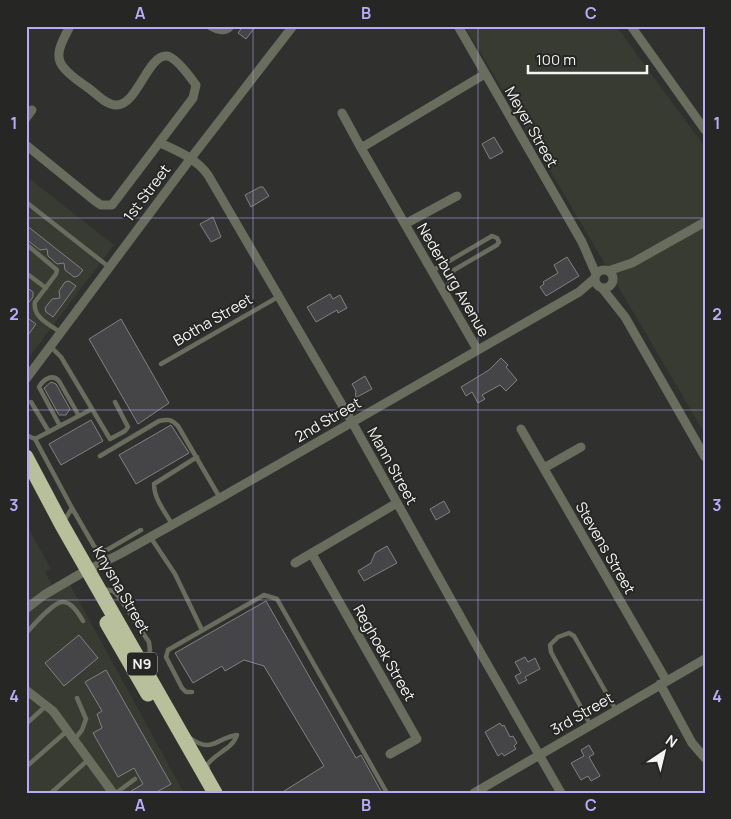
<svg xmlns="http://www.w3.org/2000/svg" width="731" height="819" font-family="Manrope,sans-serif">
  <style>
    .built { fill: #383b32 }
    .building { fill: #454548; stroke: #818184 }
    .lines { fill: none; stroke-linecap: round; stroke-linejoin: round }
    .lane { stroke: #696d5e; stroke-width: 4.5 }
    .street { stroke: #696d5e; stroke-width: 9 }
    .highway { stroke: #b7c09a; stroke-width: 15 }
    .grid { fill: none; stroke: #b8abf7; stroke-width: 1; stroke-opacity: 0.55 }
    .labels { text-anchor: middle; stroke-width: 4; stroke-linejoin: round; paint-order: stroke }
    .shield { fill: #262724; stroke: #b6b7b5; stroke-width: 1 }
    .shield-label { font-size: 14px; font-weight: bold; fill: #f4f5f3 }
    .street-label { font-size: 15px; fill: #f4f5f3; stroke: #262724 }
    .neatline { fill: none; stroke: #b8abf7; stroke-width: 2 }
    .grid-label { font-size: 16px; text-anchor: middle; font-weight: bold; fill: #b8abf7 }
  </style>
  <rect width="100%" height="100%" fill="#30312e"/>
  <!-- built -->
  <path class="built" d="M465,26H616L705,147V434Z
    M26,176L114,245L26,361Z
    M26,524L51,569L45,572L54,589L68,581L184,793H26Z"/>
  <!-- building -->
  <path class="building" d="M243,26H256L246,39L238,33Z
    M494,137L503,152L490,159L482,144Z
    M260,187H263L269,196L251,207L245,195Z
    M213,217L221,237L211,242L200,224Z
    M26,225L83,270L78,276L74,277L65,270L64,263L57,264L48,256L47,249L40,250L26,239Z
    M567,257L579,276L546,296L540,287L544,284L543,282L558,273L554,265Z
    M69,281L76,286L53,317L46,312L45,308L52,299L60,298L59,291L65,282Z
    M26,287L33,292V297L26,306Z
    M330,294L333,299L340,295L347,308L338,313L337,310L316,322L307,307Z
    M26,317L36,324L26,338Z
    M121,319L169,403L138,424L89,339Z
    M501,358L508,365L506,367L517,380L506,391L500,385L482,395L485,399L478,403L472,392L466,396L461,387L489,370Z
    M365,376L372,389L355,398L356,391L352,384Z
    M51,382L56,384L70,409L66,415H59L44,388Z
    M91,420L103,441L61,465L49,444Z
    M171,425L189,453L136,484L119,455Z
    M444,501L450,512L436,520L430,509Z
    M387,546L397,563L364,581L358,571L371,563L375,553Z
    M266,601L356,758L361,755L382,793H281L324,766L264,666L244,660L225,671L222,666L193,683L175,653Z
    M79,635L98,658L64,686L45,663Z
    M525,657L528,662L535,658L540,669L525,677L527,680L519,684L515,676L521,673L515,662Z
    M106,670L171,784L155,793H128L143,784L134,768L118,777L93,733L102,728L97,714L102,711L85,682Z
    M500,723L502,726L504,725L510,737L513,736L517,743L514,746L516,749L504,756L502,753L498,756L485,732Z
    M589,745L594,754L589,757L600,776L591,781L588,776L581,780L571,763L584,756L581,750Z"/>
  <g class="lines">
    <!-- lane -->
    <path class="lane" d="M26,202L109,267
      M26,244L57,270L56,274L35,302C32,317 50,325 60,332
      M432,271L492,236L497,238L499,242L497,245L454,270L445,292
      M26,273L46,288
      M51,347L61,357L110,439L125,431L128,427L115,402
      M161,364L278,297
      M31,402L49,432
      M60,426L39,387C43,380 52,373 59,381L79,416
      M26,435L35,439L72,508L64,521
      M35,439L92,409
      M100,456L159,421C167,419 172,419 178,426L220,498
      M72,508L94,546L99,551L107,550L141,530
      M172,524C165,512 154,499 154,484L197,457
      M151,538L175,574L202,630
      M103,589L113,591L118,596L149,642L150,650L146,663
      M26,633C33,626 54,601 63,602C72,602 79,614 83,621
      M192,692H186L182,688L166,657L168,650L264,595L277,599L387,793
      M26,724L47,705
      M591,726L551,652L550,645L558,637L569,633L574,636L616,710
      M190,738C212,754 216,738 237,735
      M74,740L82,730L86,719L77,698
      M26,767L67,731
      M208,770L207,765C215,753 233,749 237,735
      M51,793L88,760
      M116,793L135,779"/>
    <!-- street -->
    <path class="street" d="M211,26C217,30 226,32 230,26
      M458,26L582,242L596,274
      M631,26L705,130
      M342,113L361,148
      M26,118L32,110
      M160,143C178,151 197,159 208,175L352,422L483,657L561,793
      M26,145L95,201L101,205H112L193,98L196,85C191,78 176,57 167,56C148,54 138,104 117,105C107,106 98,95 91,90C82,83 71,77 64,68C52,55 64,39 70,26
      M405,224L457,196
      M595 279a9 9 0 1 1 18 0a9 9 0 1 1-18 0Z
      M608,271L632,263L705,222
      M602,288L625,317L705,457
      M477,349L361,148L485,74
      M26,379L191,158L293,26
      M521,429L666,680
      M544,468L581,447
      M312,554L417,739L390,754
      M295,563L397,503
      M26,609L44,595L80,574L120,554L220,498L579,292L594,279
      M660,684L692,743L705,758
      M26,690L53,711L113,793
      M474,793L705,659"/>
    <!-- highway -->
    <path class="highway" d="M26,457L62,525L215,793
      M107,623L148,694"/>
  </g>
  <!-- grid -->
  <path class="grid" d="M253,26V793M478,26V793M26,218H705M26,410H705M26,600H705"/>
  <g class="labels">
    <!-- shield labels -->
    <rect class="shield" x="127" y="652.5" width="30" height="23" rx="4"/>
    <g class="shield-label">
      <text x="142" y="669">N9</text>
    </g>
    <!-- street labels -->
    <g class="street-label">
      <text transform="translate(531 127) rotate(60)" y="5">Meyer Street</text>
      <text transform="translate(147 193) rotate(-53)" y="5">1st Street</text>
      <text transform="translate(453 280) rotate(60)" y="5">Nederburg Avenue</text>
      <text transform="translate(213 320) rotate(-30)" y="5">Botha Street</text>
      <text transform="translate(328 420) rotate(-30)" y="5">2nd Street</text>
      <text transform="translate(392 466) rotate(61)" y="5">Mann Street</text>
      <text transform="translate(605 548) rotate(60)" y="5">Stevens Street</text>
      <text transform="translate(121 590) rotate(60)" y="5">Knysna Street</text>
      <text transform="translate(384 653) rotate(60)" y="5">Reghoek Street</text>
      <text transform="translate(582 714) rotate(-30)" y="5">3rd Street</text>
    </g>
  </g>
  <!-- border -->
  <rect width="731" height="819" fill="none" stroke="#262724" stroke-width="55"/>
  <!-- north arrow -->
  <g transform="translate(664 752) rotate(35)" stroke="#262724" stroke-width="4" paint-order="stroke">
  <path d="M0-4L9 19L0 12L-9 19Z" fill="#f4f5f3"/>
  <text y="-8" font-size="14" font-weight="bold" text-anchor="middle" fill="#f4f5f3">N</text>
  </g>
  <!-- scale -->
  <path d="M528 65v8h119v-8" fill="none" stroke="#f4f5f3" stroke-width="2.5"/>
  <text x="536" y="65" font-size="15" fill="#f4f5f3" stroke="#262724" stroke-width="4" paint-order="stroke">100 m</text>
  <rect x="28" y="28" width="676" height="764" class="neatline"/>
  <g class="grid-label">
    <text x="140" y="19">A</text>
    <text x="366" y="19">B</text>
    <text x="591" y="19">C</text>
    <text x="14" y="129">1</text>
    <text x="717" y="129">1</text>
    <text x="14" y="320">2</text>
    <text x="717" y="320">2</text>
    <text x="14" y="511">3</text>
    <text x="717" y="511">3</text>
    <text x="14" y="702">4</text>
    <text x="717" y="702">4</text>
    <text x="140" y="811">A</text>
    <text x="366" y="811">B</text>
    <text x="591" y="811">C</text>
  </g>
</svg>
